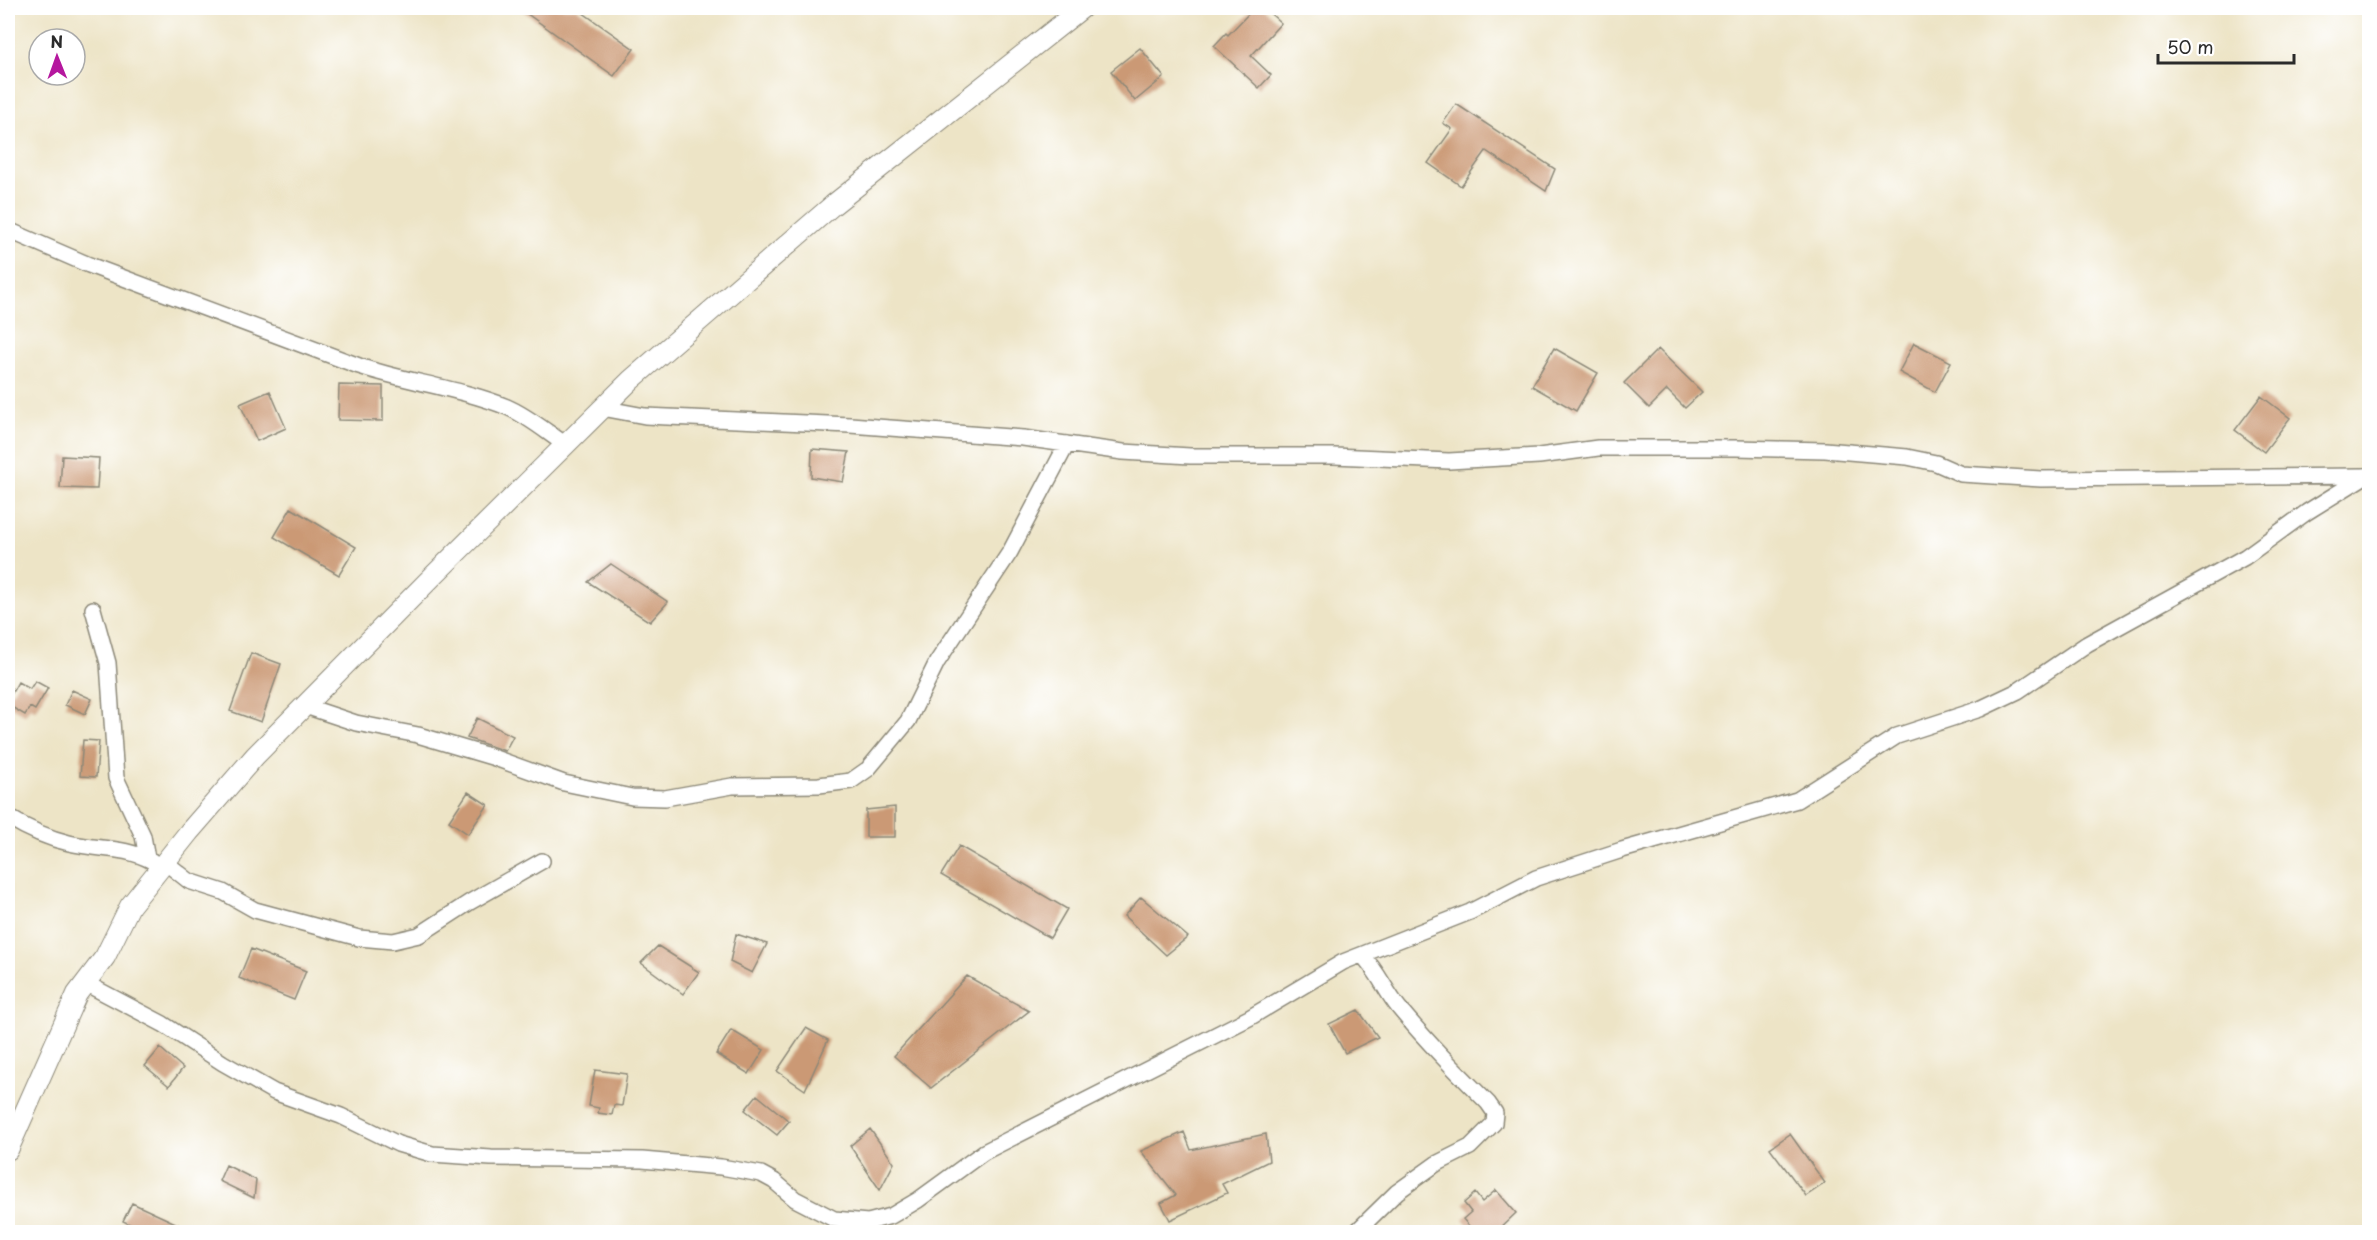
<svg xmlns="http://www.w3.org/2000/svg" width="2377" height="1240" font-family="'Playpen Sans',sans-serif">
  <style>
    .building { fill: #cb9975 }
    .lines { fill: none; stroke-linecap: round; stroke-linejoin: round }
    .minor-casing { stroke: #8c8878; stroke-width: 18 }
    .tertiary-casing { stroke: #8c8878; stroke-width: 22 }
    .minor { stroke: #fff; stroke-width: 15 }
    .tertiary { stroke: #fff; stroke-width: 20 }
  </style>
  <rect width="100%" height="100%" fill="#fff"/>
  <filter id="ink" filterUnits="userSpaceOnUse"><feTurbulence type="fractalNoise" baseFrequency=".0167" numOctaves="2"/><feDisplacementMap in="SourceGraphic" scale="12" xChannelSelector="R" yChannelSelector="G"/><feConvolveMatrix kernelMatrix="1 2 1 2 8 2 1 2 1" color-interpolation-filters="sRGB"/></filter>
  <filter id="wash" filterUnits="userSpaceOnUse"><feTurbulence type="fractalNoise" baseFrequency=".008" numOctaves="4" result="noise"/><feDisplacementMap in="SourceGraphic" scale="24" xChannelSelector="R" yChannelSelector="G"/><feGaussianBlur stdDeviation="1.35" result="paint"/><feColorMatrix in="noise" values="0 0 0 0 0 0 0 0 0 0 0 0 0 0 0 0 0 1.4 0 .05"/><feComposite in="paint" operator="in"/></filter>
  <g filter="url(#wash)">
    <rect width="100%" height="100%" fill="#ede4c6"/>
    <g id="blocks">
      <!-- building -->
      <path class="building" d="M519,8H576L634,49L614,76Z
        M1254,8H1264L1281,23L1251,56L1271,75L1259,88L1214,46L1226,33L1228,35Z
        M1140,48L1164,77L1135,101L1111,71Z
        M1456,104L1555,169L1546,191L1486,151L1461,186L1428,163L1452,129L1443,123Z
        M1914,343L1951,362L1935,392L1899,372Z
        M1554,348L1598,373L1576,411L1532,386Z
        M1658,349L1702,392L1685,408L1667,390L1649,408L1624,383Z
        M339,385L383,386V421L338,420Z
        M270,391L286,428L257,441L240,404Z
        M2261,396L2290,418L2264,452L2235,430Z
        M812,449L849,452L843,482L811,477Z
        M62,456L99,458L97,489L60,488Z
        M291,508L356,547L339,575L274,537Z
        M611,564L668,602L650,622L588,582Z
        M251,653L281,664L261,722L230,711Z
        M35,681L48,688L35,710L30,707L25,715L8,705V700L18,682L30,689Z
        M72,690L92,699L85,714L65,705Z
        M477,718L513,736L505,751L467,738Z
        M83,740L99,741L96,777L80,776Z
        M468,792L488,805L468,834L449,821Z
        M895,807V837H866V810Z
        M959,846L1067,909L1050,938L941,875Z
        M1141,897L1188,937L1166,955L1124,916Z
        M736,934L767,944L752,973L730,962Z
        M658,946L699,972L683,994L641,963Z
        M251,949L306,971L294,1000L239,978Z
        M967,976L1029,1011L931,1088L894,1056Z
        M1358,1010L1378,1037L1345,1053L1329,1024Z
        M806,1028L828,1040L805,1090L777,1071Z
        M731,1030L764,1050L749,1074L716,1054Z
        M160,1048L183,1068L169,1086L145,1066Z
        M595,1070L627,1074L622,1106L614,1105L612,1115L598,1113L599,1108L589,1106Z
        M757,1095L789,1121L777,1135L745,1110Z
        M870,1129L894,1163L880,1190L850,1146Z
        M1184,1132L1191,1150L1266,1134L1269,1161L1222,1184L1227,1193L1170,1220L1161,1203L1176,1195L1141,1151Z
        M1790,1134L1825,1183L1806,1196L1770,1148Z
        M226,1165L256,1180L254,1198L219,1181Z
        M1496,1190L1516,1213L1495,1233H1475L1463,1219L1471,1212L1464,1203L1475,1193L1482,1202Z
        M132,1203L197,1233H148L123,1221Z"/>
    </g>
  </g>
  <g filter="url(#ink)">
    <use href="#blocks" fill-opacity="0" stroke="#8c8878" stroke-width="1.5"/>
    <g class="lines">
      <!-- minor casing -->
      <g class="minor-casing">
        <path id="minor" d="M8,230L89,265L359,366C407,382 460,388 507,407C528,416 548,433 566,445
          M602,408L645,416L850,425L1023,438L1123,452L1190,456H1334L1449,461L1539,456L1598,448H1736L1825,450L1907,457L1936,463L1961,474L2041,479L2365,476
          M93,609L108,663L116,778L143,836L147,858
          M305,706L356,723L418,735L492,757L564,783L632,797L665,798L732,786L819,785L851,781L868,769L908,721L937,662L1010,552L1067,444
          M8,817C26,828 47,838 69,843C98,850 124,846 152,861
          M165,862L189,881L223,892L255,910L359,938L393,941L419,935L470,902L542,861
          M85,983L163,1024L223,1063L274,1092L341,1116L398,1144L432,1154L491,1158L642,1160L721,1167L761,1174L774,1181L795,1199L834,1219L868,1222L891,1216L918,1200L984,1152L1249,1018L1343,962L1470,912L1536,878L1622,850L1797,800L1897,736L1980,709L2018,691L2087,644L2245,557L2307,512L2365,476
          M1356,1232L1397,1192L1436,1164L1470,1147L1494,1123L1495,1113L1488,1103C1457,1072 1427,1042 1399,1008C1385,991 1378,971 1362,955"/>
      </g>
      <!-- tertiary casing -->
      <g class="tertiary-casing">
        <path id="tertiary" d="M8,1150L77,994L105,957L130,906L189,832L255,756L434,575L631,380L833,205L1082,8"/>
      </g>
      <!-- minor -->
      <use href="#minor" class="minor"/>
      <!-- tertiary -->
      <use href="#tertiary" class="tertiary"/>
    </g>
  </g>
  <!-- margin -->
  <rect width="2377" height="1240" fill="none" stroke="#fff" stroke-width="30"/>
  <!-- north arrow -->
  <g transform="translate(57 57) rotate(359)"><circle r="28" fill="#ffffff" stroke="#aaaaaa" stroke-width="1.5"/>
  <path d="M0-4.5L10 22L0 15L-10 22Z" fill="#b5179e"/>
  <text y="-9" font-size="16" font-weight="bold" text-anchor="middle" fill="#2b2b2b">N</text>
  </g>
  <!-- scale -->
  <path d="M2158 54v9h136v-9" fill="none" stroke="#2b2b2b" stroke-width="3"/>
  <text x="2167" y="54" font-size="18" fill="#2b2b2b" stroke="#ffffff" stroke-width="4.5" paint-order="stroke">50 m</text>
</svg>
